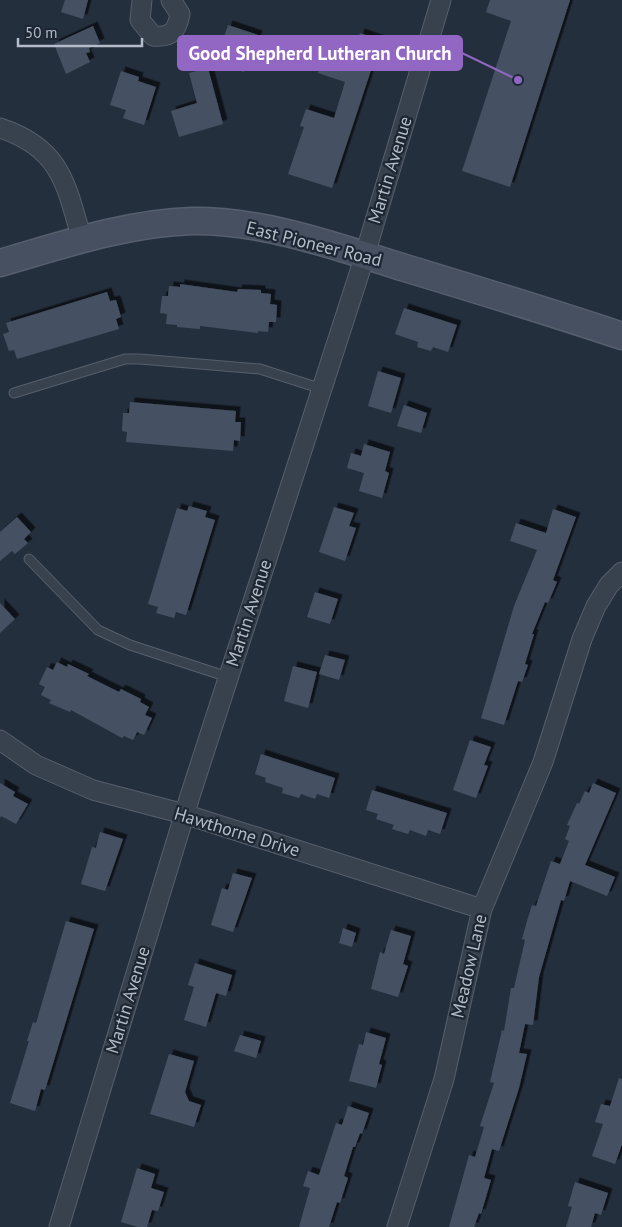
<svg xmlns="http://www.w3.org/2000/svg" width="622" height="1227" font-family="'PT Sans',sans-serif">
  <style>
    .building { fill: #455162; filter: url(#shadow) }
    .lines { fill: none; stroke-linecap: round; stroke-linejoin: round }
    .service-casing { stroke: #565f6c; stroke-width: 11 }
    .minor-casing { stroke: #565f6c; stroke-width: 21 }
    .secondary-casing { stroke: #565f6c; stroke-width: 29 }
    .service { stroke: #38414e; stroke-width: 9 }
    .minor { stroke: #38414e; stroke-width: 19 }
    .secondary { stroke: #465061; stroke-width: 26 }
    .labels { text-anchor: middle; stroke-width: 4.5; stroke-linejoin: round; paint-order: stroke }
    .street-label { font-size: 18px; fill: #b4bcc9; stroke: #1d2633 }
    .leader { fill: none; stroke: #9266c3; stroke-width: 2 }
    .callout-dot { fill: #9266c3; stroke: #1d2633; stroke-width: 2 }
    .callout { fill: #9266c3; stroke: #9266c3; stroke-width: 2 }
    .callout-label { font-size: 19px; text-anchor: middle; font-weight: bold; fill: #fff }
  </style>
  <defs>
    <filter id="shadow"><feDropShadow dx="4.5" dy="-4.5" stdDeviation="0" flood-color="#0009"/></filter>
  </defs>
  <rect width="100%" height="100%" fill="#242f3e"/>
  <!-- building -->
  <path class="building" d="M65,0H88L83,19L61,12Z
    M490,0H570L510,187L462,171L511,21L486,12Z
    M228,25L258,35L244,72L221,64L228,45L222,43Z
    M93,26L100,43L89,48L90,52L86,53L90,62L66,74L54,44Z
    M360,33L381,40L332,188L288,174L304,127L300,126L306,109L334,118L345,82L318,73L324,53L351,62Z
    M208,68L223,124L179,137L171,111L197,103L189,73Z
    M121,71L139,77L138,81L156,87L144,125L123,118L126,110L110,105Z
    M180,284L237,292L238,289L261,290V293L271,294L270,304L277,305L276,322H269L268,332L258,331V333L200,326V329L177,327V325L166,324L167,314L160,313L162,296H168L169,286L180,287Z
    M107,292L110,301L116,300L121,317L116,319L119,329L17,359L14,350L9,351L3,334L9,332L6,323Z
    M404,308L457,325L448,352L433,347L431,351L417,347L418,342L395,334Z
    M378,371L401,378L391,413L368,406Z
    M130,402L236,411L235,422H241L240,441L234,440L233,451L126,442L127,432L122,431L123,413H129Z
    M404,405L427,413L421,433L397,426Z
    M364,444L390,452L385,471L389,473L382,498L359,491L364,473L347,468L351,453L361,456Z
    M189,506L207,511L205,517L215,520L186,615L176,612L174,618L156,613L158,607L148,604L177,508L187,511Z
    M334,507L354,513L349,526L356,528L345,561L319,552Z
    M553,509L576,517L553,580L557,582L548,603L545,602L532,634H534L525,664L528,665L522,682L518,681L504,725L481,718L514,606L537,550L510,541L516,523L546,533Z
    M17,517L31,532L24,539L28,543L15,554L12,551L0,561V532Z
    M315,592L338,599L330,624L307,617Z
    M0,603L15,619L0,633Z
    M325,655L345,660L339,680L319,674Z
    M57,662L67,667L68,664L89,674L87,676L119,692L121,689L141,699L140,702L149,707L145,715L152,718L144,735L137,732L133,740L124,736L122,738L71,710L70,712L49,703L51,700L41,695L45,687L39,684L47,667L53,670Z
    M293,666L317,672L308,708L284,701Z
    M470,740L491,747L484,765L488,766L476,798L453,790Z
    M261,754L335,778L329,798L317,794L315,799L301,794L299,798L282,793L283,788L265,782L266,778L255,774Z
    M0,783L15,792L13,796L28,804L16,824L1,816L0,818Z
    M593,783L616,793L585,865L615,877L607,896L570,881L564,901L561,900L539,977L533,1025L525,1024L519,1053L527,1054L519,1088L499,1151L492,1149L484,1178L491,1180L481,1214L479,1213L474,1227H449L469,1155L475,1157L484,1127L480,1126L494,1083L490,1082L502,1030L504,1031L511,988H514L525,940L522,939L527,921L532,905L536,906L551,861L560,864L569,841L565,839L570,826L567,825L577,803L579,804L585,791L589,793Z
    M372,790L447,813L440,834L428,830L426,836L410,830L408,834L392,829L394,825L376,819L378,814L366,810Z
    M100,832L123,839L105,891L81,884L92,847L96,848Z
    M233,873L252,878L233,932L211,925L222,888L228,890Z
    M66,921L94,929L45,1090L41,1089L35,1111L10,1103L29,1041H27L33,1022L36,1023Z
    M343,928L356,933L352,947L339,943Z
    M391,930L411,936L403,964L408,966L398,997L371,989L380,952L384,954Z
    M195,963L232,975L226,996L216,993L206,1027L184,1020L194,987L188,985Z
    M366,1032L386,1038L379,1064L382,1065L376,1088L349,1081L359,1044L363,1045Z
    M240,1035L261,1041L256,1058L234,1051Z
    M169,1054L194,1061L185,1092L189,1101L201,1105L194,1127L150,1114Z
    M619,1078L622,1079V1144L615,1164L592,1156L603,1124L595,1122L601,1104L610,1106Z
    M348,1106L369,1113L362,1134L360,1133L355,1147H353L344,1176L348,1178L340,1203L337,1202L329,1227H299L310,1188L303,1186L308,1171L319,1175L336,1123L342,1125Z
    M137,1168L155,1174L151,1188L164,1192L158,1211L152,1210L147,1227H138L121,1222Z
    M575,1182L608,1193L601,1215L595,1213L591,1227H566L572,1207L568,1206Z"/>
  <g class="lines">
    <!-- service casing -->
    <g class="service-casing">
      <path id="service" d="M14,393L125,359H140L260,369L322,389
        M29,559L98,630L130,645L228,677"/>
    </g>
    <!-- minor casing -->
    <g class="minor-casing">
      <path id="minor" d="M142,0L140,20L153,36C171,38 177,31 180,14L171,0
        M0,128C61,148 66,184 82,240
        M0,740L36,765L93,790L184,814L482,909
        M59,1227L190,796L360,271L441,0
        M397,1227L444,1079L482,909L543,762L582,639L596,606L609,585L622,572"/>
    </g>
    <!-- secondary casing -->
    <g class="secondary-casing">
      <path id="secondary" d="M0,263C62,245 127,223 192,221C264,220 338,247 405,268C478,290 550,312 622,336"/>
    </g>
    <!-- service -->
    <use href="#service" class="service"/>
    <!-- minor -->
    <use href="#minor" class="minor"/>
    <!-- secondary -->
    <use href="#secondary" class="secondary"/>
  </g>
  <g class="labels">
    <!-- street labels -->
    <g class="street-label">
      <text transform="translate(390 170) rotate(-73)" y="6">Martin Avenue</text>
      <text transform="translate(314 244) rotate(14)" y="6">East Pioneer Road</text>
      <text transform="translate(249 613) rotate(-72)" y="6">Martin Avenue</text>
      <text transform="translate(237 832) rotate(17)" y="6">Hawthorne Drive</text>
      <text transform="translate(469 966) rotate(-77)" y="6">Meadow Lane</text>
      <text transform="translate(128 1000) rotate(-73)" y="6">Martin Avenue</text>
    </g>
  </g>
  <!-- callouts -->
  <path class="leader" d="M518 80L462 53"/>
  <circle class="callout-dot" cx="518" cy="80" r="5"/>
  <rect class="callout" x="178" y="36" width="284" height="34" rx="5"/>
  <g class="callout-label">
    <text x="320" y="60">Good Shepherd Lutheran Church</text>
  </g>
  <!-- scale -->
  <path d="M18 38v8h124v-8" fill="none" stroke="#b4bcc9" stroke-width="2.5"/>
  <text x="25" y="38" font-size="15" fill="#b4bcc9" stroke="#1d2633" stroke-width="4" paint-order="stroke">50 m</text>
</svg>
